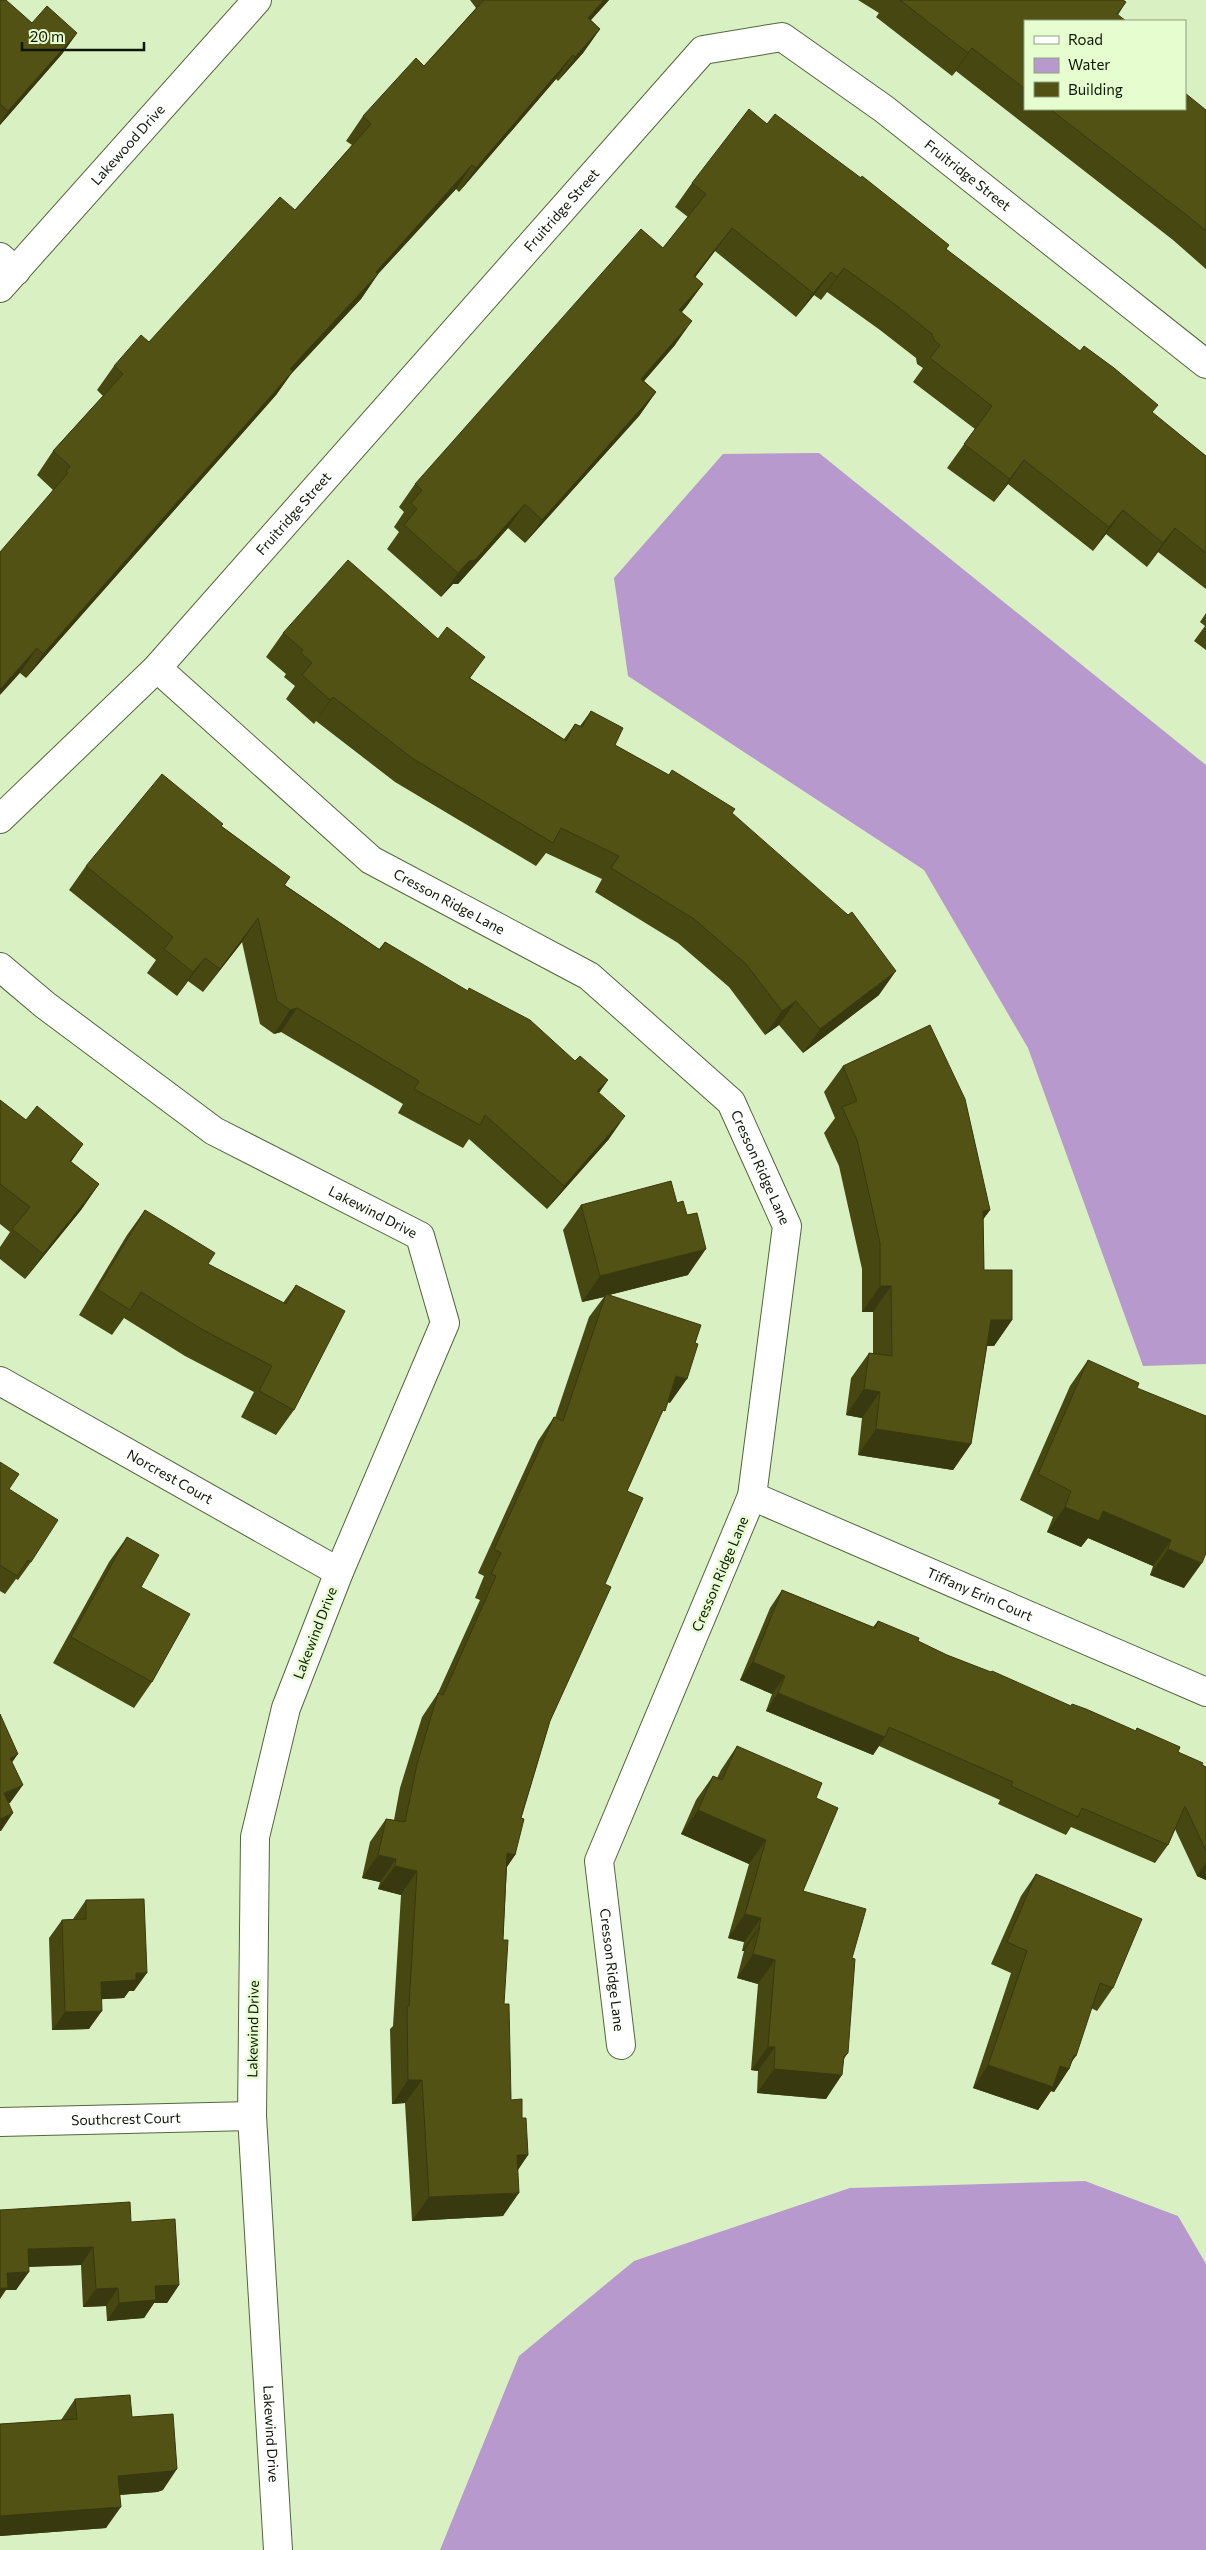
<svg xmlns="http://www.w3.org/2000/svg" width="1206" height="2550" font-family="Commissioner,sans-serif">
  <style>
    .water { fill: #b799cd }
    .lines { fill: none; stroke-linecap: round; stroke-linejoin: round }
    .street-casing { stroke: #52663e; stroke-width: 30 }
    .secondary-casing { stroke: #52663e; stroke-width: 30 }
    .street { stroke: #fff; stroke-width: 28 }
    .secondary { stroke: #fff; stroke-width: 28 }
    .wall { fill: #474712 }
    .shaded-wall { fill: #39390f }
    .building { fill: #525215; stroke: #39390f }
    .labels { text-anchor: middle; stroke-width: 5; stroke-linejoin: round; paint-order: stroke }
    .street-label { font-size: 14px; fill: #0e1606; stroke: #e6fecf }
  </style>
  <rect width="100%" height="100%" fill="#d9f1c2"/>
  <!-- water -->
  <path class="water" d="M819,453L1206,765V1364L1143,1366L1028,1048L924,870L628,676L614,578L723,454Z
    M1085,2181L1178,2216L1206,2264V2550H440L519,2356L634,2261L850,2188Z"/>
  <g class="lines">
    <!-- street casing -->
    <g class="street-casing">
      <g id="street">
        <path d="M0,257L16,271"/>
        <path id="s1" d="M157,668L371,860L589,976L731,1102L787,1226L752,1496L599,1861L621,2045"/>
        <path id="s2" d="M0,819L157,668L703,50L782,37L884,109L1206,364"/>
        <path id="s3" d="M0,967L45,1005L214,1131L420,1236L445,1323L339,1572L286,1708L255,1837L252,2116L278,2550"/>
        <path id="s4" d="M0,1381L339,1572"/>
        <path id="s5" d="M752,1496L1206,1692"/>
        <path id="s6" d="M0,2122L252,2116"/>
      </g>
    </g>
    <!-- secondary casing -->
    <g class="secondary-casing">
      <g id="secondary">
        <path id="s7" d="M0,288L257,0"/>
      </g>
    </g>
    <!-- street -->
    <use href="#street" class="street"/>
    <!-- secondary -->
    <use href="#secondary" class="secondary"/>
  </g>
  <!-- wall -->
  <path class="wall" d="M0,0L32,23L77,33L62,54L0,125Z
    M470,0H609L591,20L600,29L583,53L558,81L556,79L459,192L456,189L378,274L361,299L291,374L276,395L26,678L20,673L49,495L53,490L37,475L53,451L103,396L97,390L114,366L149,342L295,210L352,145L346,141L363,116L424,66L476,8Z
    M858,0H1123L1126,2L1118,15L1025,21V109H1185L1206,110V269L1173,240L956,71L952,76L876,17L879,13Z
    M767,124L946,249L1206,456V589L1158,552L1147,567L1106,534L1093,551L1008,484L994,502L947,468L975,429L913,382L923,368L917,364L916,358L880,330L827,292L821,300L814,295L796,317L715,251L695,277L703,284L686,307L682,312L675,345L644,381L656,392L639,416L525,543L508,528L458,584H453L441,597L387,549L399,532L394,527L404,512L399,507L415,484L663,248L688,217L675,207L692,183Z
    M1206,613V650L1194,641L1205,626L1200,622Z
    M283,633L470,678L564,739L575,724L580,726L591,711L615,745L732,813L879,995L803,1053L779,1025L765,1035L729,987L678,943L595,892L602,879L546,853L536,866L395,782L316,721L314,724L286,699L295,686L284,677L286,674L266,657Z
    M221,826L290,877L285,885L379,949L385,942L575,1061L608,1080L599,1093L609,1139L547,1209L469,1139L463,1148L398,1113L403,1104L281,1032L274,1034L260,1024L242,942L203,992L188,981L177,996L147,973L156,960L69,890L86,866Z
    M843,1066L990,1210L983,1219L984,1270L1012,1320L994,1346H987L971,1444L953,1470L858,1455L862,1418L846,1415L851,1378L869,1353H873V1312H862V1269L839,1166L824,1133L835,1118L824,1092Z
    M0,1100L26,1120L83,1144L71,1162L99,1184L81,1210L25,1279L0,1259V1247L10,1232L0,1224Z
    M581,1205L688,1275L609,1295L670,1403L668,1402L658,1420L627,1491L605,1584L550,1721L521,1818L515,1855L507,1867L503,1940L504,2004L511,2100L522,2118L528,2155L518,2169L503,2216L412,2221L405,2103L392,2104L390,2029L393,2026L401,1895L378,1889L380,1882L362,1878L370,1842L386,1819L394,1820L400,1788L422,1717L438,1693L480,1600L475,1598L484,1576L478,1573L538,1441L554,1417L555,1418L589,1317L604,1297L582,1302L563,1230Z
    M145,1210L208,1264L283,1303L296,1285L294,1410L276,1435L241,1417L254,1392L185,1356L124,1318L112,1335L79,1315L127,1235Z
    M1088,1360L1137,1388L1184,1588L1150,1575L1153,1566L1088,1538L1081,1547L1047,1532L1053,1517L1020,1500L1070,1386Z
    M0,1462L31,1562L18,1580L16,1579L5,1594L0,1591Z
    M127,1537L141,1587L152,1682L134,1708L53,1663L109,1562Z
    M782,1590L873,1627L878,1621L918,1641L947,1655L1070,1706L1135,1731L1137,1728L1178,1752L1206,1767V1880L1197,1876L1175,1829L1168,1845L1155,1863L1071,1827L1066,1835L998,1804L1000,1800L879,1746L873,1755L766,1711L772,1694L740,1680L770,1608Z
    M737,1746L816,1798L803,1891L852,1958L844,2059L826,2099L757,2093L758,2071L751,2070L758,1984L737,1978L744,1951H742L744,1942L728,1938L749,1864L681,1834L696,1800L713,1776L717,1778L721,1770Z
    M1036,1874L1113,1988L1097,2011L1091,2008L1069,2069L1054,2092L1051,2091L1038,2110L973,2088L1011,1973L991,1964L1021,1896Z
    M86,1900L134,1991H129L124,1998L102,1999L89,2029L52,2030L49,1938L62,1920L73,1919Z
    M0,2210L131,2222L179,2285L167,2303H154L144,2318L107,2321L106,2306L83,2307L81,2265L29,2267L16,2290H6Z
    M75,2399L132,2417L163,2490L157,2492L120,2495L106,2528L0,2536V2424L61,2420Z"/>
  <!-- shaded-wall -->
  <path class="shaded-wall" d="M604,0H609L571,42L588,18Z
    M600,29L583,53L558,81L575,57Z
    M77,33L62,54L0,125V123L8,111Z
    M972,48L956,71L952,76L968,53Z
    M573,55L556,79L459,192L476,168Z
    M472,165L456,189L378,274L361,299L291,374L276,395L26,678L43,654L290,369L376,272Z
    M732,228L715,251L678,300L694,276Z
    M844,268L827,292L821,300L837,277Z
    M831,272L814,295L796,317L813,293Z
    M703,284L686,307L663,333L679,310Z
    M692,321L675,345L625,403L641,379Z
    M656,392L639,416L525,543L542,520Z
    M1024,460L1008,484L994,502L1010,479Z
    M525,504L508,528L458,584H453L441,597L458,573L469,561Z
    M1123,510L1106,534L1093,551L1109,527Z
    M1175,528L1158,552L1147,567L1163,543Z
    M37,648L20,673L0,695V689Z
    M485,657L468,681L469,678Z
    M333,697L316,721L314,724L330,700Z
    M258,918L242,942L203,992L220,969Z
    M205,958L188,981L177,996L193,972Z
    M896,971L879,995L803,1053L820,1029Z
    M796,1001L779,1025L765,1035L782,1011Z
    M297,1008L281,1032L274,1034L290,1010Z
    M608,1080L591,1103L597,1091Z
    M625,1116L609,1139L547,1209L564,1186Z
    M83,1144L65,1170L70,1161Z
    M99,1184L81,1210L25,1279L43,1254Z
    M990,1210L972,1235L983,1211Z
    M706,1249L688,1275L605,1296L606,1294L604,1297L582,1302L600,1276Z
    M880,1286H891L873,1312H862Z
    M991,1320H1012L994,1346H973Z
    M676,1376L687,1379L670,1403L660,1399Z
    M864,1389L880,1392L862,1418L846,1415Z
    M876,1429L971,1444L953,1470L858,1455Z
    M1065,1507L1103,1511L1171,1540L1153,1566L1088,1538L1081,1547L1047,1532Z
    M1168,1549L1202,1563L1184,1588L1150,1575Z
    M753,1662L785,1676L772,1694L740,1680Z
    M778,1693L885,1737L873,1755L766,1711Z
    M18,1754L6,1771L10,1758Z
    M23,1785L10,1803L0,1807L4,1793Z
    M698,1810L766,1840L749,1864L681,1834Z
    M13,1813L1,1831H0V1819Z
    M507,1853L515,1855L499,1878Z
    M378,1855L396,1859L380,1882L362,1878Z
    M1206,1863V1880L1197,1876Z
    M395,1866L417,1871L401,1895L378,1889Z
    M745,1914L761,1918L744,1942L728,1938Z
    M759,1927H760L744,1951H742Z
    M753,1954L775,1960L758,1984L737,1978Z
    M136,1973H147L134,1991H129L124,1998L88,2000L101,1982Z
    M102,2011L89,2029L52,2030L65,2012Z
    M768,2047H775L758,2071L751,2070Z
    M848,2053L833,2074L842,2075L826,2099L757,2093L774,2069L844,2056Z
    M1074,2055L1076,2056L1067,2068L1069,2069L1054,2092L1051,2091L1038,2110L973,2088L988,2065L1060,2066Z
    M408,2080H422L405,2103L392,2104Z
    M517,2155H528L512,2179Z
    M519,2193L503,2216L412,2221L429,2197Z
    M93,2247L81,2265L15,2267L28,2249Z
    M29,2272L16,2290H6L0,2299V2283L7,2273Z
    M179,2285L167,2303H154L144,2318L107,2321L119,2303L155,2286Z
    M118,2288L106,2306L83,2307L96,2289Z
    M177,2469L163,2490L157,2492L104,2496L118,2476Z
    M121,2507L106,2528L0,2536V2516Z"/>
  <!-- building -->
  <path class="building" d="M0,0H6L32,23L47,6L77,33L8,111L0,104Z
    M484,0H604L588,18L600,29L575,57L573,55L476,168L472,165L376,272L378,274L290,369L293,371L43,654L37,648L0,689V552L68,473L66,471L70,466L53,451L123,374L114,366L141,335L149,342L280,197L295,210L371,124L363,116L416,58L424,66Z
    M900,0H1123L1126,2L1117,14L1126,21H1025V89L972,48L968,53Z
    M1185,93L1206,110V231L1189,217L1050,109H1185Z
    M749,109L767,124L775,114L861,178L862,176L949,245L946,249L1080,351L1084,346L1114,368L1158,405L1152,412L1206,456V553L1175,528L1163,543L1123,510L1109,527L1024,460L1010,479L964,444L992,406L930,358L940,345L934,340L932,334L897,306L844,268L837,277L831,272L813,293L732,228L694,276L703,284L679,310L692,321L641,379L656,392L542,520L525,504L475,560L469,561L458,573L404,525L417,509L411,503L422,490L415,484L641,229L663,248L706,194L692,183Z
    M348,560L438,639L447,627L485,657L469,678L566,741L575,724L582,727L591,711L623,728L615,745L669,775L672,770L735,809L732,813L848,915L852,912L896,971L820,1029L796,1001L782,1011L746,964L694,919L611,868L619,856L561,828L553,843L412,758L333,697L330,700L302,675L312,663L301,653L303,650L283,633Z
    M162,774L223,824L221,826L290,877L284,885L380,950L385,942L468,991L469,988L530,1020L575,1061L580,1056L608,1080L597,1091L625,1116L564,1186L485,1115L480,1125L414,1089L419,1081L297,1008L290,1010L277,1001L258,918L220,969L205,958L193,972L164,949L173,937L86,866Z
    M930,1025L965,1099L990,1210L983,1211L984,1270H1012V1320H991L971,1444L876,1429L880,1392L864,1389L869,1353L892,1356L891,1286H880V1243L857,1140L842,1107L857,1101L843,1066Z
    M0,1100L26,1120L37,1106L83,1144L70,1161L99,1184L43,1254L12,1229L30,1207L0,1184Z
    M671,1181L677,1203L683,1201L687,1215L697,1213L706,1249L600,1276L581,1205Z
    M145,1210L215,1253L208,1264L286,1304L296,1285L345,1311L294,1410L259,1391L272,1366L203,1330L141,1292L130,1310L97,1289Z
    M606,1294L701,1325L695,1343L698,1344L687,1379L676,1376L665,1411L663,1410L627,1491L643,1498L605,1584L611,1587L550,1721L521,1818L524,1819L515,1855L507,1853L503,1940H508L504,2004H509L511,2100L522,2099V2118H526L528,2155H517L519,2193L429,2197L422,2080H408L407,2006H409L417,1871L395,1866L396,1859L378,1855L386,1819L405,1822L417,1764L438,1693L443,1695L496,1576L491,1574L501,1553L494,1549L554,1417L563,1421Z
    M1088,1360L1139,1383L1137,1388L1206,1416V1553L1202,1563L1168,1549L1171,1540L1103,1511L1099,1521L1065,1507L1071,1491L1038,1474Z
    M0,1462L19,1474L9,1489L58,1520L31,1562L28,1560L17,1576L0,1565Z
    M127,1537L159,1555L141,1587L190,1614L152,1682L71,1637Z
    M782,1590L875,1628L878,1621L919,1638L918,1641L947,1655L991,1672L992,1671L1071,1706L1072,1704L1086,1709L1136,1731L1137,1728L1180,1747L1178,1752L1203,1763L1202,1765L1206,1767V1851L1185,1806L1168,1845L1082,1808L1078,1817L1011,1786L1013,1782L889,1727L885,1737L778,1693L785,1676L753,1662Z
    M0,1714L18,1754L10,1758L23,1785L4,1793L13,1813L0,1819Z
    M737,1746L822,1783L816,1798L838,1808L803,1891L866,1909L852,1958L855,1959L848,2053L844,2056L842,2075L774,2069L775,2047H768L775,1960L753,1954L760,1927H759L761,1918L745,1914L766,1840L698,1810L713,1776L722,1780Z
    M1036,1874L1142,1919L1113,1988L1100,1983L1076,2056L1074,2055L1069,2069L1060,2066L1053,2087L988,2065L1027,1951L1007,1942Z
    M144,1899L147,1973H136V1980L101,1982L102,2011L65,2012L62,1920L86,1919V1900Z
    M130,2202L131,2222L175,2219L179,2285L155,2286L156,2300L119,2303L118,2288L96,2289L93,2247L28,2249L29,2272L7,2273L8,2288H0V2210Z
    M130,2395L132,2417L173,2414L177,2469L172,2471L118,2476L121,2507L0,2516V2424L77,2419L75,2399Z"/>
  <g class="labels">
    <!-- street labels -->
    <g class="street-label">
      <text dy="5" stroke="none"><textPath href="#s7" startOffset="192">Lakewood Drive</textPath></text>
      <text dy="5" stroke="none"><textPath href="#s2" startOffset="1354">Fruitridge Street</textPath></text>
      <text dy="5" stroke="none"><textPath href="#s2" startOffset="829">Fruitridge Street</textPath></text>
      <text dy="5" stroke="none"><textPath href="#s2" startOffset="424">Fruitridge Street</textPath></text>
      <text dy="5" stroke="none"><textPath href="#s1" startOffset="376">Cresson Ridge Lane</textPath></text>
      <text dy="5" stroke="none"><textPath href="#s1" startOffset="796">Cresson Ridge Lane</textPath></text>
      <text dy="5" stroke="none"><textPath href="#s3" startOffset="448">Lakewind Drive</textPath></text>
      <text dy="5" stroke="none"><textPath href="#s4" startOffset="195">Norcrest Court</textPath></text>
      <text transform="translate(720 1574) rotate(-67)" y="5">Cresson Ridge Lane</text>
      <text dy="5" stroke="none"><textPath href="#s5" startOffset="248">Tiffany Erin Court</textPath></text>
      <text transform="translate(315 1633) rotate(-69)" y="5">Lakewind Drive</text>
      <text dy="5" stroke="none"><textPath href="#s1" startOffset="1638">Cresson Ridge Lane</textPath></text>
      <text transform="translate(253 2029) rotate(-89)" y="5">Lakewind Drive</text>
      <text dy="5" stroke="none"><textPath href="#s6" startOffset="126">Southcrest Court</textPath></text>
      <text dy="5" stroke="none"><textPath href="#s3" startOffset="1738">Lakewind Drive</textPath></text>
    </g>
  </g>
  <!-- legend -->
  <rect x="1024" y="20" width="162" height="90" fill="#e6fecf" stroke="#90a17f"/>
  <rect x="1034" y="36" width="25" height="8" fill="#ffffff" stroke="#90a17f"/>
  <text x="1068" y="45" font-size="15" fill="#0e1606">Road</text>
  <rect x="1034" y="58" width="25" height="15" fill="#b799cd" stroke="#90a17f"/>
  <text x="1068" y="70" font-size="15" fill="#0e1606">Water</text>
  <rect x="1034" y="82" width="25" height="15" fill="#525215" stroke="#90a17f"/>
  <text x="1068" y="95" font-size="15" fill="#0e1606">Building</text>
  <!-- scale -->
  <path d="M22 42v8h122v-8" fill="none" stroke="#0e1606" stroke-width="2.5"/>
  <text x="30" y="42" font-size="15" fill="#0e1606" stroke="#e6fecf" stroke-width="4" paint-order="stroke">20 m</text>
</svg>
